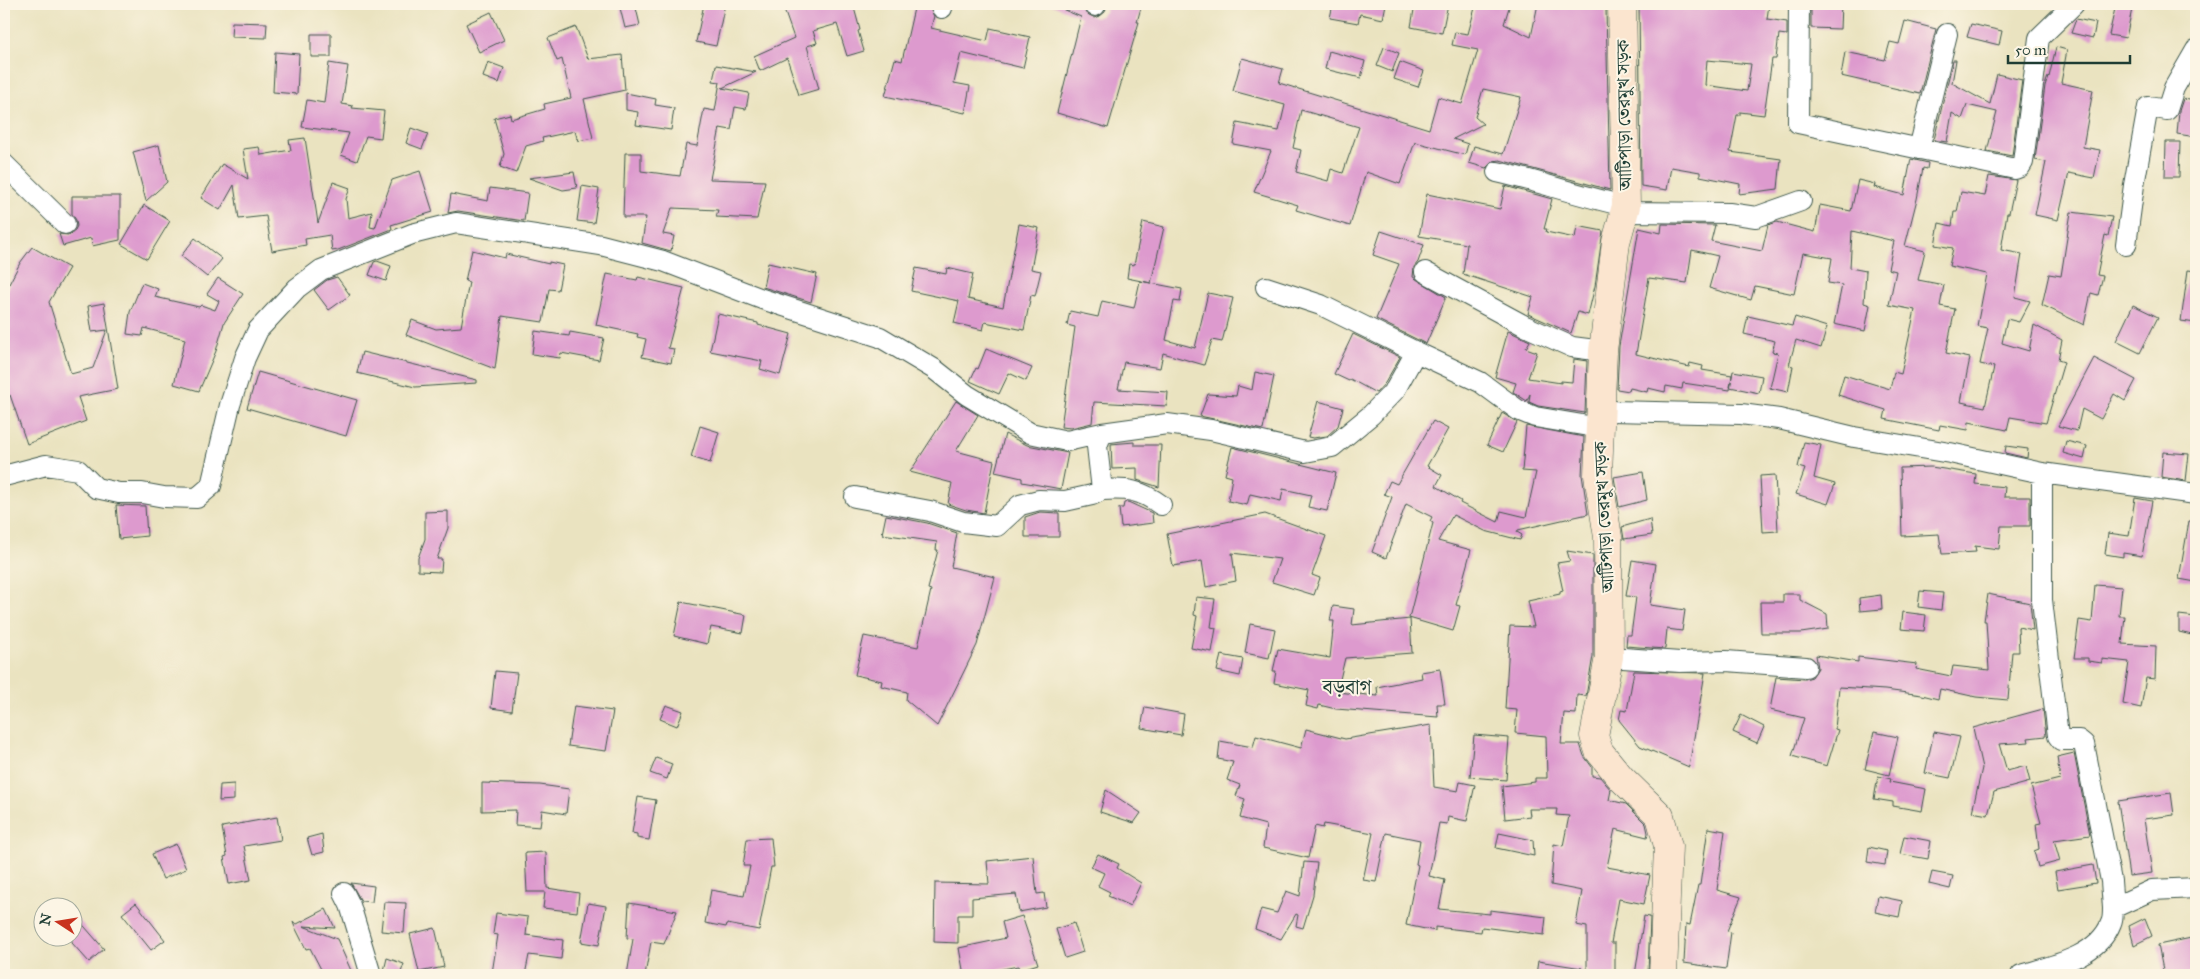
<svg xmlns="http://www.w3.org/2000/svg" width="2200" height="979" font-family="'IM FELL Great Primer','Noto Serif Bengali',serif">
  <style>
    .building { fill: #dd9ace; fill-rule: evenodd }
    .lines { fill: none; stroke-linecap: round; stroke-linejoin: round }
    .street-casing { stroke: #3d5649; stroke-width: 22 }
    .secondary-casing { stroke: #3d5649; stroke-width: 29 }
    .street { stroke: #fff; stroke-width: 20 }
    .secondary { stroke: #fbe5cf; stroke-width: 28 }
    .labels { text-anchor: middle; stroke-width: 4; stroke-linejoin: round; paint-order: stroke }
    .street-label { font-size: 18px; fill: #1f3d34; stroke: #fcf5e5 }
    .quarter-label { font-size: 20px; fill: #1f3d34; stroke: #fcf5e5 }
  </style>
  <rect width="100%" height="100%" fill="#fcf5e5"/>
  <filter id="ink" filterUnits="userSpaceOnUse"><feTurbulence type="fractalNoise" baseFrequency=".02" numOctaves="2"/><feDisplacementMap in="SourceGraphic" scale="10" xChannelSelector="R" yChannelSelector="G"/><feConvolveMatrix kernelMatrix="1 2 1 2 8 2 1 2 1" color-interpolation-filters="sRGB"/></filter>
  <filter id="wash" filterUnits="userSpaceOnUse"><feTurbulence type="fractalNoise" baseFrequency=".0096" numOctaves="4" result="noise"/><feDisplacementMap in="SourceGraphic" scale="20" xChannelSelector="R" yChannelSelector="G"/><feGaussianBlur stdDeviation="1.12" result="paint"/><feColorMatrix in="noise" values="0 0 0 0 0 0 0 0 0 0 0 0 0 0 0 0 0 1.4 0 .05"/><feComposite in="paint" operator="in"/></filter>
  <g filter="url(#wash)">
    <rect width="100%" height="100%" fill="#eae3c0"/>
    <g id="blocks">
      <!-- building -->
      <path class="building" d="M619,4H635L640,25L625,28Z
        M704,4H725L716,46L696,42Z
        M782,4H853L860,30L858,31L864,51L847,56L837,24L813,31L817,43L807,46L819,89L799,95L787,58L760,71L754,56L794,38Z
        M915,4H931V11L934,16L931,28L987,41L990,28L1030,37L1023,68L961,53L954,83L970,86L965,113L885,96L895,59L902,61Z
        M1050,4H1083L1085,12L1095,18L1100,16L1105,12L1107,4H1142L1137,22H1139L1108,128L1057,113L1081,17Z
        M1333,4H1386L1383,19L1360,14L1358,23L1330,18Z
        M1415,4H1448L1442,33L1411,27Z
        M1476,4H1510L1504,24L1531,37L1538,4H1590L1606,9L1610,190L1500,160L1493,161L1486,168L1469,163L1474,146L1503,154L1521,97L1483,89L1475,117L1483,124L1453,139L1468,144L1465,155L1415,142L1400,184L1366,172L1350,226L1296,210L1298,205L1254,192L1271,151L1233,144L1237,123L1279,131L1285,105L1233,91L1242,58L1283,69L1279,83L1429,129L1438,97L1462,104L1478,50L1452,45L1455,32L1468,34ZM1301,110L1359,127L1343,173L1331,169L1328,181L1296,172L1301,150L1293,148Z
        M1639,4H1769L1767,19L1787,22V35L1779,34L1776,59H1772L1764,115L1740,112V115H1737L1730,152L1781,159L1778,189L1739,194L1740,184L1700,176V172L1671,167L1667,190L1641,186ZM1707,60L1751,64L1747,91L1705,85Z
        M1811,4H1841L1840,29L1811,28Z
        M2116,4H2133L2126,38L2109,35Z
        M491,12L504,40L479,52L466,24Z
        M2076,19L2096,23L2093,38L2071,33Z
        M1905,21L1936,29L1920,94L1841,76L1845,52L1885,60L1890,42L1899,44Z
        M232,22L267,23L266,38L231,37Z
        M1971,24L2002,31L1999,45L1967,37Z
        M576,27L588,59L622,55L625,90L584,99L593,138L578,141L575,131L542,138L543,141L526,146L516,173L500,167L504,154L494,118L510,114L511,119L545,109L544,104L571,98L562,59L557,61L548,38Z
        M311,34H331V57H311Z
        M1384,47L1399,53L1392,72L1377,66Z
        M2056,47L2067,50L2061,83L2093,90L2083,147L2100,150L2094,178L2069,173L2058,220L2035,215L2046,162L2035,160L2045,86L2048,76L2049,77Z
        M1329,51L1365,61L1361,78L1325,69Z
        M275,52L299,54L297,94L273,92Z
        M1953,60H1956L1952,83L1990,104L1997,74L2022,80L2012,156L1987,151L1997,112L1967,105L1962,119L1952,113L1947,142L1934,140Z
        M488,62L504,68L499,83L483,77Z
        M1400,62L1424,71L1418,87L1394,79Z
        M329,63L348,66L342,104L353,106L352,108L384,111L381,138L366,136L357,161L341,155L349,133L302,127L307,100L324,103Z
        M716,65L756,72L722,88L749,93L746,109L735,107L731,130L720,128L710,179L765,181L757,219L716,217L718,210L672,208L663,234L674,236L671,251L642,243L646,217H623L625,153H641V171L680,176L686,144L697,146L704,109L715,111L720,82L713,81Z
        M626,93L656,99L655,105L674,108L671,130L636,125L638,112L626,110Z
        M2183,99L2196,101V137L2177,134L2179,111Z
        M411,128L428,134L422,149L406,143Z
        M305,138L318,223L333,182L350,188L346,199L348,218L372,212L370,227L375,228L392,180L420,171L433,212L391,225L392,229L338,250L332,251L330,235L305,239L306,245L272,251L266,216L239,219L234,185L220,210L201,198L222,164L248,179L243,149L259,147L261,155L291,150L289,140Z
        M2166,142H2180L2179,177H2165Z
        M159,145L167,182L146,201L133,152Z
        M1911,159L1928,163L1927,169L1923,168L1917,199L1905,246L1925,251L1918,280L1944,285L1940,306L1955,309L1946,353L1970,358L1961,402L1985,407L1994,367L1980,364L1988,328L1977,326L1987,274L1949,266L1953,248L1935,245L1939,223L1952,226L1954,212H1957L1961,192L1985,196L1989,176L2016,180L2009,213H2007L2001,250L2022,254L2015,297L2030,301L2019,322L2007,319L2002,343L2029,351L2034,325L2062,340L2058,360L2064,362L2046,423L2010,417L2007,430L1969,422L1968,430L1940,425L1939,430L1884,419L1886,410L1838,395L1844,375L1890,389L1894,372L1901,374L1915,310L1889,305L1896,271L1888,269L1894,241L1852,231L1850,268L1866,271L1864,303L1870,305L1865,331L1834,324L1842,285L1828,283L1832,258L1803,253L1794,294L1755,286L1751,300L1709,288L1718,256L1692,250L1687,283L1649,278L1636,354L1689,367L1690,363L1703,366L1702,370L1732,375L1730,390L1683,383L1682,389L1666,386L1665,392L1648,388L1647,392L1630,388L1629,391L1617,389L1619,346L1639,228L1661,233L1662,224L1715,225L1711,241L1762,251L1768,225L1777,222L1815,232L1820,205L1851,211L1858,180L1875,184L1874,187L1904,195Z
        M574,172L577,188L563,190L529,178Z
        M582,186L599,189L594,223L577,221Z
        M1505,186L1552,199L1544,229H1547L1546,232L1575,238L1577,226L1603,231L1595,286L1588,315L1578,312L1571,333L1528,314L1533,297L1463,274L1467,244L1419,236L1427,194L1500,209Z
        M490,188L528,193L524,221L458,211L448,213L451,194L488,201Z
        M72,196H120V240L92,246L91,238L63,246L59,234L69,235L74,232L77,226L76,220L72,214Z
        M144,205L170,221L147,259L121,244Z
        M2071,212L2112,217L2108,236L2105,235L2097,275L2103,276L2098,295L2091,293L2084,325L2042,305L2049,274L2061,276Z
        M1143,222L1164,227L1151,283L1127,278L1129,264L1134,265Z
        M1019,224L1039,228L1031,269L1041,271L1035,296L1031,295L1024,330L985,322L983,330L954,323L959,301L911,291L916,268L946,274L947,268L973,274L968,299L1003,307Z
        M1381,231L1424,245L1418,262L1414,267L1413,277L1446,297L1426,344L1376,319L1399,264L1373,255Z
        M195,238L222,259L207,277L181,256Z
        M32,247L69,268L49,302L71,374L93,368L107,330L92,332L88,306L104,303L118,389L78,397L86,421L27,444L10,395L4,398V305L8,286L20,263Z
        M472,250L505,258L506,254L549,264V262L563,265L558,290L549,289L543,322L502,316L495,369L406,335L412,320L436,329L461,327L469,282L465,281Z
        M377,261L391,266L386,281L369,275L374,262Z
        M768,263L817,274L811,302L763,287Z
        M2188,270L2196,271V323L2181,321Z
        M607,274L637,280L638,277L684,288L668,348L674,349L671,363L642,357L646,339L637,337L638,334L596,325Z
        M337,277L350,295L329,310L314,290L327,280Z
        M218,278L243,294L224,323L216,351L199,391L174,384L185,339L144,328L142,336L127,334L130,312L142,283L158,289L155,297L199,307L201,305L215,310L219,301L207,294Z
        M1140,281L1182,289L1180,302L1174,301L1166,340L1195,348L1208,293L1233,298L1222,342L1212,340L1204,365L1163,353L1160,368L1124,362L1118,389L1168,392L1167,406L1094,402L1092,423L1071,428L1061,427L1075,327L1067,325L1070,311L1098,317L1102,301L1134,308Z
        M2133,305L2158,317L2140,353L2116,341Z
        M718,314L758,323V325L791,334L780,375L760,369L762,361L710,351Z
        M1748,316L1792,326L1795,317L1827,327L1821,348L1796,340L1789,365L1793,366L1788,392L1770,388L1778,353L1772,352L1775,341L1744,334Z
        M535,331L569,336L570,332L604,338L599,360L561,353L560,358L532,354Z
        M1508,331L1530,341L1526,348L1537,352L1528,378L1561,383V381L1572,382L1574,359L1587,361L1585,413L1538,406L1529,402L1530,394L1527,401L1513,392L1516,383L1495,377Z
        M1353,334L1400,357L1385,383L1376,393L1350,379L1349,381L1334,374Z
        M986,349L1032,368L1026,381L1009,373L999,394L970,381L976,368L978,369Z
        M362,352L477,380V383L415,387L357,373Z
        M2094,358L2136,380L2125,401L2114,394L2101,419L2082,409L2077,431L2058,426Z
        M1733,371L1762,376L1759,393L1730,387Z
        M258,372L357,400L346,436L247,408Z
        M1255,372L1274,376L1263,430L1200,416L1208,394L1236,396L1238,386L1252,390Z
        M956,401L978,415L956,451L994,461L984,513L966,510L948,504L952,483L910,472Z
        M1318,401L1343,408L1338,426L1327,436L1313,438L1308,437Z
        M1502,413L1517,422L1503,452L1487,445Z
        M1433,421L1448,429L1427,466L1442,475L1436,486L1461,501L1460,503L1498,522L1501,511L1526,517L1536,472L1522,471L1526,426L1584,437L1582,475L1588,514L1518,530L1517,532L1522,535L1520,540L1485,531L1453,515L1438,541L1471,550L1456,605L1460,606L1453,631L1409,618L1433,523L1430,521L1432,517L1406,504L1386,558L1372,552L1392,497L1384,494L1390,481L1397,484Z
        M700,426L719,432L710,463L691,457Z
        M1005,434L1027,445L1068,453L1061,489L1022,482V478L995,472Z
        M2066,441L2087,446L2084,459L2063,453Z
        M1134,442V445H1161L1159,487L1137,480V468L1112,469L1111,444Z
        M1804,442L1821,445L1814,478L1835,484L1828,504L1796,494L1805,469L1798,467Z
        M2006,446L2028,449L2027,458L2005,453Z
        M1232,447L1336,473L1327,511L1308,507L1311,495L1283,489L1281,501L1250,494L1247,505L1228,501L1232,477L1225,475Z
        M2163,452L2189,454L2186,481L2161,477Z
        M1931,467L1976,474L1975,484L2005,487L2004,497H2030V526H2001L1999,549L1975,546L1976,552L1942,554L1939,534L1902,536L1900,468Z
        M1643,472L1647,500L1619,507L1614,477Z
        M1775,475L1778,531L1763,532L1760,476Z
        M2135,498L2152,501L2142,556L2123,553V557L2105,554L2108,533L2129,536Z
        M1128,502L1152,513L1153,523L1121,527L1119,508H1123L1124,503Z
        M116,505L145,506L147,536L119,539Z
        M448,511V528L437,559H442L441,572L418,571V558L425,539V512Z
        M1040,512L1059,513V537H1025V517Z
        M1265,514L1326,536L1312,575L1320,578L1314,595L1272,582L1280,559L1232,553L1236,581L1206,587L1202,561L1173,566L1167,534Z
        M886,515L927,523L957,533L951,567L995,577L977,645L937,726L906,700L907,692L881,686L882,681L855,675L864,636L918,647L931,590L928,589L938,550H936L937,542L882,534Z
        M1650,519L1652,535L1624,539L1622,527Z
        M2189,521H2196V582L2179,579Z
        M1567,551L1593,555V656L1586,696L1577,695L1576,714L1564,713L1561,744H1580L1584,756L1592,767V776L1600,777L1611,790L1609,800L1626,804L1646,824L1648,833L1647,837L1615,829L1607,867L1650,875L1644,904L1619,899L1611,943H1615V975H1587V927L1576,925L1582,891L1551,885L1554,844L1563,846L1569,816L1556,815L1557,809H1529L1530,816L1505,819L1502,786L1535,782V778H1547L1546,736L1515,733L1517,710L1505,709L1510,626L1534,627L1528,601L1560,594V592L1563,591L1557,563L1570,561Z
        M1632,560L1656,564L1650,605L1685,610L1682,631L1667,629L1665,649L1626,646L1627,635H1631L1636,597L1626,596Z
        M2095,585L2122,587L2119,616H2125L2122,644L2156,646L2155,679L2146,678L2141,708L2123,704L2129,662L2102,659V663L2088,661V658H2074L2079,620L2092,622Z
        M1920,591L1943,593L1941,610L1918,607Z
        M1783,594H1800V600L1827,614L1828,629L1801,633H1761L1760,602H1783Z
        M1988,594L2030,603L2033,630L2018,627L2019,652H2012L2008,700L1976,697L1940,689L1938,699L1922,695L1885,690L1839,687L1835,729L1838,730L1827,766L1792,756L1804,718L1770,710L1776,677L1805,679L1812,677L1818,668L1816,655L1858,662V657L1917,664L1916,669L1951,676L1953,666L1989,670L1986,621H1984Z
        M1881,595L1882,609L1860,611L1859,598Z
        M1196,597L1215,599L1211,627L1216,628L1212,652L1191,648L1197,616L1194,615Z
        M681,602L746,615L743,633L711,627L707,644L674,636Z
        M1333,606L1354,609L1352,625L1410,619L1412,653L1345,658L1337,692L1378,696L1377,687L1422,678L1421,672L1440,669L1445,704H1437L1438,717L1336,709L1319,705L1318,709L1306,706L1309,690L1274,683L1276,671H1273L1278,649L1330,658L1334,621H1330Z
        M1903,612L1926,615L1924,631L1901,629Z
        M2179,615L2196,617V636L2179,632Z
        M1250,624L1275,629L1269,658L1245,653Z
        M1221,655L1243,659L1240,676L1217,671Z
        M495,671L517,673L512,711L491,708Z
        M1634,671L1705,673L1689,767L1640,746L1619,720L1621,710L1627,711Z
        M666,705L683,711L677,726L660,719Z
        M574,706L613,711L606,751L568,746Z
        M1145,707L1184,714L1181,735L1141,728Z
        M2043,709L2046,736L2028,738L2029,742L1999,744L2007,771L2026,766L2030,782L1994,792L1988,815L1972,812L1982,768L1973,728Z
        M1741,715L1764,727L1757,743L1733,732Z
        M1431,725L1434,787L1458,791L1460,782L1475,785L1467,821L1448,817L1447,824L1439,823L1429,876L1445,880L1439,909L1490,914V910L1546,917L1544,935L1482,927L1481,932L1435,927V931L1406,925L1418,865L1416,864L1420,840L1386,833L1376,882L1363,880L1373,833L1324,824L1323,828L1315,826L1308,858L1263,848L1266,825L1240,818L1245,799L1236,796L1240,785L1227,780L1233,762L1218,759L1220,741L1253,747L1256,736L1301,748L1306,729L1345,739Z
        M1874,732L1898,737L1889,775L1865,769Z
        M1934,732L1960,737L1950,778L1925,773Z
        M1474,735L1509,738L1506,780L1470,777Z
        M2074,753L2090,835L2054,840L2060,861L2038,867L2034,851L2039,849L2036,824L2041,823L2031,786L2060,779L2057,757Z
        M656,758L672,764L667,779L650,773Z
        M1878,776L1891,779L1890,782L1926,789L1922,811L1893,806V802L1874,799Z
        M482,783L540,785L569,789L566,814L542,810L540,827L515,825L516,810L482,811Z
        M234,784V800L219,801L220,785Z
        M1106,790L1141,813L1134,823L1100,812Z
        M2171,793L2174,815L2144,819L2152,873L2129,876L2118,801Z
        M638,797L656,800L649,840L637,838V834L632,833Z
        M277,817L281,840L244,846L251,880L229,884L224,857L227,856L222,827Z
        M1708,828L1725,831L1717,890L1741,897L1727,931L1731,932L1726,969L1684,963L1686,924L1690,925L1698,885H1700Z
        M1499,833L1533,840L1534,856L1496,848Z
        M322,834L324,852L312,855L307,838Z
        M1904,836L1931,841L1928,859L1900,854Z
        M771,838L774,867H771L759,930L727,924L726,927L705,923L711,890L744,896L750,866H743L747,839Z
        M176,844L186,869L163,879L152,854Z
        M1869,847L1887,851L1885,865L1867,862Z
        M546,852L547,888L579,893L577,912L543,908L545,892H527L525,853Z
        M1098,854L1119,864L1117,868L1141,883L1130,906L1108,896L1110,892L1098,886L1104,873L1091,867Z
        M1033,856L1037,894L1044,893L1046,907L1019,912L1016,894L972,898V915H958V943L934,942L935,883L989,884L987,861Z
        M1304,862L1317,863L1313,895L1303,928L1296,926L1298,915L1296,914L1281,939L1255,929L1261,909L1277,913L1286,891L1300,896Z
        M2093,865L2096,883L2058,889L2055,872Z
        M1932,872L1953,876L1950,889L1929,884Z
        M351,883L374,886L372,902L361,901Z
        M1878,896L1902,901L1899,917L1875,912Z
        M384,902L406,903L404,933L381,931Z
        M136,903L165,940L151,950L122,914Z
        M588,903L606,906L599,945L581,942Z
        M629,903L677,911L664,944L651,942L645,975H627L633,939L627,938Z
        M326,909L335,928L303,926L337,939L353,975H324L310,948L306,949L294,925L293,922L297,924Z
        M72,912L104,949L89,962L72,943Z
        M496,913L528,917L526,935L563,940L561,959L529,955L525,975L492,973L498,935L493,934Z
        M1022,916L1038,964L1019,970L1018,966L973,975H964L959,948L1006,938L1002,922Z
        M1644,916L1650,917L1648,975H1635Z
        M2145,918L2152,936L2134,945L2129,926Z
        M1074,923L1083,952L1065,958L1056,929Z
        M435,928L444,967L419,972L410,934Z
        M2196,937V973L2164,975L2158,945Z
        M387,958L404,964L400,975H383Z
        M1538,961L1582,968L1581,975H1536Z"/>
    </g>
  </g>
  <g filter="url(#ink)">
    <use href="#blocks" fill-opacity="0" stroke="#3d5649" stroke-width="1"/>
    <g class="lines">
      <!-- street casing -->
      <g class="street-casing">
        <path id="street" d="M1799,4L1798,123L2015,169L2020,167L2023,162L2039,38L2074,4
          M1095,6V4
          M942,8L943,4
          M1919,149L1947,34
          M4,164L65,224
          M1497,172C1541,182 1583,197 1626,206
          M1625,212L1729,213L1756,217L1801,201
          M2126,245L2134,185L2148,107L2167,110L2174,88L2196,50
          M1425,272L1525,326L1572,347L1603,351
          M1266,287L1321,305L1416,352
          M1601,407L1612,411L1741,414L1779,419L1854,437L1950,453L2042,473L2196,494
          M1102,433L1097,446L1102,490C1126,488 1141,490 1161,505
          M2042,473V600L2058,736L2061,740H2079L2084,744L2111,881L2113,908L2152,890L2196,888
          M4,476L46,465L78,470L96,488L119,493H142L164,497L197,498L211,486L230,405L245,358L258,330L297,288L321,270L412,234L456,223L601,245L663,261L762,299L880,337L934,369L967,395L1030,433L1067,441L1102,433L1167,424L1211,430L1305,452L1332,447L1371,415L1395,390L1416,352L1480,382L1518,410L1535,417L1600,428
          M855,497L930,511L963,522L997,526L1020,505L1039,500L1065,501L1092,495L1102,490
          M1609,657L1680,662L1726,661L1806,667
          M344,893L350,905L371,975
          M2021,975C2052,966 2098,957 2111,923C2113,919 2113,912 2113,908"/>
      </g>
      <!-- secondary casing -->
      <g class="secondary-casing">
        <path id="secondary" d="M1622,4L1626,206L1616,242L1603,351L1598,475L1608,537L1609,657L1594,736L1599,751L1621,778L1660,816L1668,846L1663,975"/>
      </g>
      <!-- street -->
      <use href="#street" class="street"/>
      <!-- secondary -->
      <use href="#secondary" class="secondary"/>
    </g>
  </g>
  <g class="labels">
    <!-- street labels -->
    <g class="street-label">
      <text transform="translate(1624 115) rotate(-91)" y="6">আটিপাড়া তেরমুখ সড়ক</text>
      <text transform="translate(1604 517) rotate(-93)" y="6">আটিপাড়া তেরমুখ সড়ক</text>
    </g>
    <!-- quarter labels -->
    <g class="quarter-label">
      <text x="1347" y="694">বড়বাগ</text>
    </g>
  </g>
  <!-- margin -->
  <rect width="2200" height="979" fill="none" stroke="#fcf5e5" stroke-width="20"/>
  <!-- north arrow -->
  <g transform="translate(58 922) rotate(282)"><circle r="24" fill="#fcf5e5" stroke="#a4ab9e"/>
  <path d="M0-4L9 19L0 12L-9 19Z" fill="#c8321e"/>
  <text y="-8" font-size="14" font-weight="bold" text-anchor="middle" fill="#1f3d34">N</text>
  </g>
  <!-- scale -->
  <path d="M2008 55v8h122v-8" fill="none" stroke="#1f3d34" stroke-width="2.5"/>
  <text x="2015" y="55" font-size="15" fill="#1f3d34" stroke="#fcf5e5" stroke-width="4" paint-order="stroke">50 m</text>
</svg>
